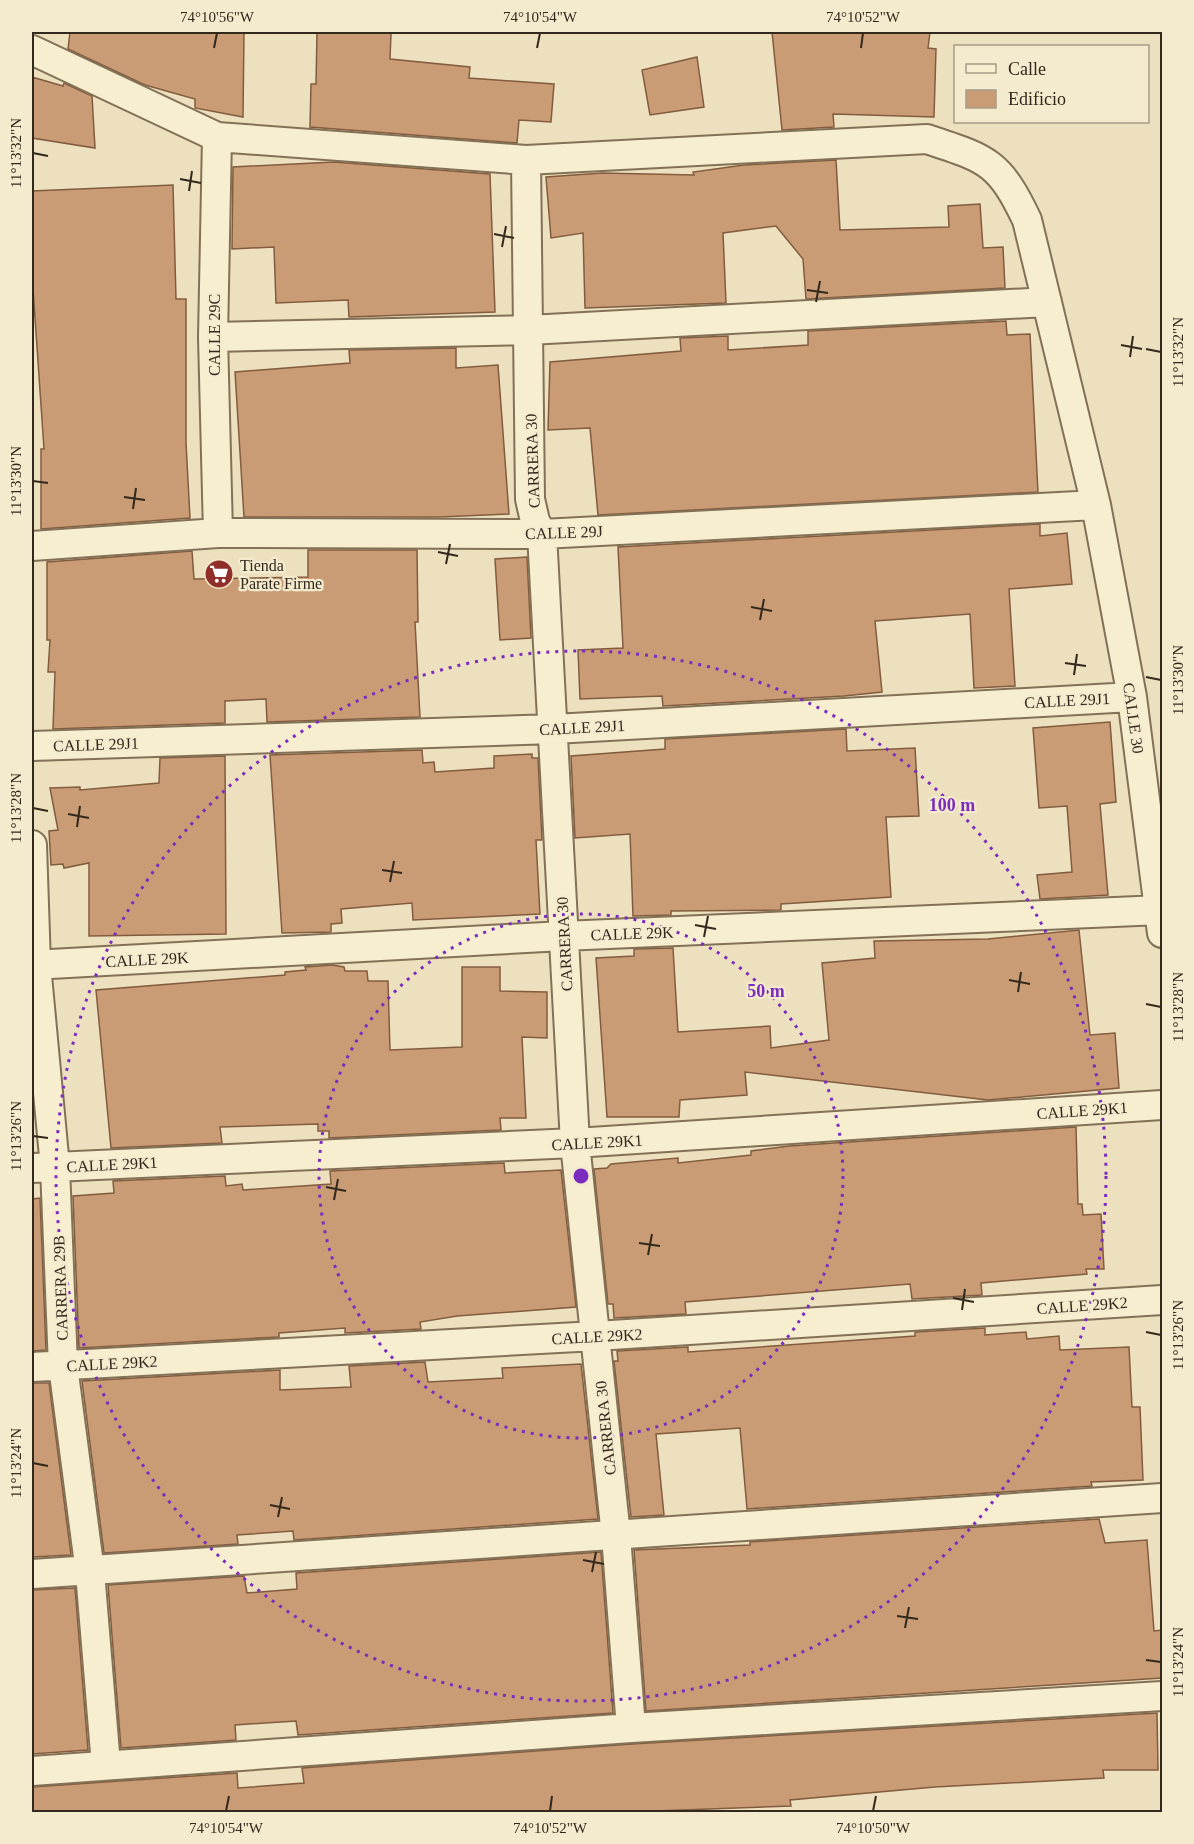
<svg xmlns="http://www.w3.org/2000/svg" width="1194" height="1844" font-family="Georgia,serif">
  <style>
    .building { fill: #c99c75; stroke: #825c3e; stroke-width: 1.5 }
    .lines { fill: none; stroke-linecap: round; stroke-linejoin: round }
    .street-casing { stroke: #837157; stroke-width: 32 }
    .street { stroke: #f7eed0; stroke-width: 28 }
    .ticks { fill: none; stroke: #33281c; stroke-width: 2 }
    .ring { fill: none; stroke: #7b2cbf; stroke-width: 3; stroke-dasharray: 3 6 }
    .labels { text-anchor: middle; stroke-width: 4.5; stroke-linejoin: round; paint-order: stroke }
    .street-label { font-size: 16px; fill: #33281c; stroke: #f4eacd }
    .poi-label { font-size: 16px; fill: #33281c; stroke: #f4eacd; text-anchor: start }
    .centre { fill: #7b2cbf; stroke: #f4eacd; stroke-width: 3 }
    .ring-label { font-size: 18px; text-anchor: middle; font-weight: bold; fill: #7b2cbf; stroke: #f4eacd; stroke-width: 4.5; stroke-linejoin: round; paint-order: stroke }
    .neatline { fill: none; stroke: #33281c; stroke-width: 2 }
    .ticks-label { font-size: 15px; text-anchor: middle; fill: #33281c }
  </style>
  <rect width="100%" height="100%" fill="#ece0be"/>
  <!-- building -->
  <path class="building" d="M70,32H244L243,117L195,108V99L145,85L68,49Z
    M317,32L391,33L390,59L470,67L469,78L554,84L551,122L519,120L517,143L310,127L311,84H316Z
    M772,32H930L928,48L936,49L934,117L833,114L834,127L782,130Z
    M697,57L704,107L650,115L642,70Z
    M32,77L63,86L64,83L92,96L95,148L32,138Z
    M836,160L840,230L949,227L948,206L980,204L983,248L1003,247L1005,288L806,299L803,259L776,226L723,233L726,303L585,308L583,233L551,238L546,177L602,173L694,175L693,172L744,165Z
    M334,162L490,174L495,312L349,317L348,300L276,303L274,247L232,249L233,167Z
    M173,185L176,299H186V443L190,518L41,529V449H44L32,274V191Z
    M1006,321L1007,335L1030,334L1038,492L598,515L590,428L548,430L550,362L681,351L680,338L728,336V350L808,345V331Z
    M456,348V368L498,365L509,514L439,517H244L235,372L350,363L349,350Z
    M1040,524V536L1067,533L1072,584L1009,589L1015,686L974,688L970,614L875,621L882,692L844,696L663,706L662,696L580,699L578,650L623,648L618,547Z
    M308,550H417L418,622H415L420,717L267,722L266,699L225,701V723L53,729L55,672H48L50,640H47V562L192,551L194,579L308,577Z
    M527,557L531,638L500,640L495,559Z
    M1110,722L1116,802L1100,804L1108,895L1040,899L1037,875L1072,872L1067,806L1039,808L1033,728Z
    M846,729L847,751L915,748L919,816L886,817L891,897L781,904V910L671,911V915L633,916L630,834L575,838L571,756L665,749V739Z
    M422,750L423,763L434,762L435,772L494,768V756L532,754V758H538L542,840H536L540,914L413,920L412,903L341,909L342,923L331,924V932L282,933L270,755Z
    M225,756L226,934L89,936V863L64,868L63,864L51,865L49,831L58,830L50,788L80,787V790L159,783L160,758Z
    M1079,930L1090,1035L1115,1033L1119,1088L988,1100L745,1072L747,1095L680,1100L679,1117H607L596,958L634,956V949L673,948L678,1032L770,1026L771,1048L829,1040L822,963L875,958L874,941L988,939Z
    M332,965L344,967L345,971H367L368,981H388L390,1050L462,1047V967H500V991L547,992V1038L522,1037L526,1118H500L501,1130L329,1138V1131H318V1124L220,1127L222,1143L111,1148L96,990L285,975V972L306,970L305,967Z
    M1076,1127L1078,1204H1082L1083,1215L1101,1214L1104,1269H1086L1087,1274L981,1283L982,1295L912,1299L910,1284L685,1302L686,1314L614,1318L613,1304H608L594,1169L607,1168L611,1164L678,1158V1163L751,1155V1151L789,1146Z
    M504,1163L505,1173L561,1170L576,1307L457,1316L420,1322L421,1329L345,1333V1328L279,1333V1337L79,1348L73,1196L114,1193L113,1181L225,1176L226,1186L242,1184L243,1190L331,1184L330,1171Z
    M40,1198L46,1350L32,1351V1199Z
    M985,1328V1335L1026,1332L1027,1339L1059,1336L1060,1350L1129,1347L1132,1407H1140L1143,1480L1091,1482L1092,1486L747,1509L740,1428L699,1431L656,1434L664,1515L631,1517L614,1361H618L617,1351L688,1347V1352L915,1336V1332Z
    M425,1362L428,1382L503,1378L502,1368L581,1364L598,1519L294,1540L293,1531L237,1535L238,1544L104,1553L82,1381L280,1370V1390L351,1387L349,1366Z
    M32,1383H49L71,1555L32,1557Z
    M1099,1519L1105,1543L1147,1540L1154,1631L1162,1630V1678L646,1711L634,1550L750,1545V1542Z
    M601,1552L613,1713L298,1735L296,1721L235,1725L236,1740L121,1748L108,1585L244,1576L247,1593L297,1589L296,1573Z
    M75,1588L88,1750L32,1754V1590Z
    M1157,1713L1158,1770H1103L1104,1778L935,1787L790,1800L791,1806L627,1812H32V1787L237,1773L238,1788L304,1783L302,1768L632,1744Z"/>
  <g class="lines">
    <!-- street casing -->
    <g class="street-casing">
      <path id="street" d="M32,50L217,137L526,160L927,139C987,159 999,161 1027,220L1096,505L1132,697L1162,933
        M217,137L213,337L218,533
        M526,160L530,499L535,521L542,534L575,1143L616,1536L631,1728
        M213,337L529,330L1047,302
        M32,546L218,533L542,534L1096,505
        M32,746L554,729L1132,697
        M32,845L36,965L55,1167L63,1366L90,1572L106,1765
        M32,965L563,936L1161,910
        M32,1168L575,1143L1162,1105
        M32,1367L596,1336L1162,1300
        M32,1574L1162,1498
        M32,1771L631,1728L1162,1696"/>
    </g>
    <!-- street -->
    <use href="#street" class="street"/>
  </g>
  <!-- ticks -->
  <path class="ticks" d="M214,48L217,33M537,48L540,33M861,48L863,33M33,153L48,156M180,179L201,183M189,191L192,171M494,234L514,238M502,247L506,226M807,290L828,293M816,302L820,281M1121,345L1142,349M1146,349L1161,352M1130,357L1133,336M33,481L48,483M124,497L145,500M133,509L136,488M438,552L458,556M446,564L450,544M751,607L772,611M760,620L764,599M1065,663L1086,666M1074,675L1077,654M1146,677L1161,680M33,808L48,811M68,814L89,818M77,827L80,806M382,870L402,873M390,882L394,861M695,925L716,929M704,937L708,916M1009,980L1030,984M1018,992L1021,972M1146,1004L1161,1007M33,1136L48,1138M326,1187L346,1191M334,1200L338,1179M639,1243L660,1246M648,1255L652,1234M953,1298L974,1302M962,1310L965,1289M1146,1332L1161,1335M33,1463L48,1466M270,1505L290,1509M278,1517L282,1497M583,1560L604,1564M592,1572L596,1552M897,1616L918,1619M905,1628L909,1607M1146,1660L1161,1662M226,1811L229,1796M550,1811L552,1796M873,1811L876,1796"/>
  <!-- distance rings -->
  <g class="ring">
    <circle cx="581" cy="1176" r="262"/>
    <circle cx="581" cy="1176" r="525"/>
  </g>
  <!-- icons -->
  <defs>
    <g id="supermarket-disc" transform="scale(1.5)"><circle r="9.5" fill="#902e2a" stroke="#f4eacd"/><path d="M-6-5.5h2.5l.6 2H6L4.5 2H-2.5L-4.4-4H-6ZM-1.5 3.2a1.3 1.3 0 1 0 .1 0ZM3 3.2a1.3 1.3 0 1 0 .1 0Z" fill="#fff"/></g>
  </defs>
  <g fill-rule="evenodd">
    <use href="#supermarket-disc" x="219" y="574"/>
  </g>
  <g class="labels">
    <!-- street labels -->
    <g class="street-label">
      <text transform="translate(214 335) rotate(-90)" y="6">CALLE 29C</text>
      <text transform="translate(532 461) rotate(-92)" y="6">CARRERA 30</text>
      <text transform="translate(564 532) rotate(-2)" y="6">CALLE 29J</text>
      <text transform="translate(1067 700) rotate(-3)" y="6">CALLE 29J1</text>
      <text transform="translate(1134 718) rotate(82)" y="6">CALLE 30</text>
      <text transform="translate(582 727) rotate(-3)" y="6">CALLE 29J1</text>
      <text transform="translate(96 744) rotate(-2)" y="6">CALLE 29J1</text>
      <text transform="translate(632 933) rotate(-2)" y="6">CALLE 29K</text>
      <text transform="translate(564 944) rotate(-93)" y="6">CARRERA 30</text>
      <text transform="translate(147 959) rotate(-3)" y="6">CALLE 29K</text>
      <text transform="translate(1082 1110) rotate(-4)" y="6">CALLE 29K1</text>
      <text transform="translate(597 1142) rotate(-3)" y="6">CALLE 29K1</text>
      <text transform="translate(112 1164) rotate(-3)" y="6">CALLE 29K1</text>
      <text transform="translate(60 1288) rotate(-92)" y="6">CARRERA 29B</text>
      <text transform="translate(1082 1305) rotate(-4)" y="6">CALLE 29K2</text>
      <text transform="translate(597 1336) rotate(-3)" y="6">CALLE 29K2</text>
      <text transform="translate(112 1363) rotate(-3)" y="6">CALLE 29K2</text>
      <text transform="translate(605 1428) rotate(-96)" y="6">CARRERA 30</text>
    </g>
    <!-- poi labels -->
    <g class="poi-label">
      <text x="240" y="571">Tienda<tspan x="240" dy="18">Parate Firme</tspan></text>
    </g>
  </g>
  <circle cx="581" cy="1176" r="9" class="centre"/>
  <g class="ring-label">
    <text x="952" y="811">100 m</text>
    <text x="766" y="997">50 m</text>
  </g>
  <!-- border -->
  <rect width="1194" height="1844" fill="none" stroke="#f4eacd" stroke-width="66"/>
  <!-- legend -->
  <rect x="954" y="45" width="195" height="78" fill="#f4eacd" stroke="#a79c86" stroke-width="1.5"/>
  <rect x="966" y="64" width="30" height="9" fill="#f7eed0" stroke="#a79c86" stroke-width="1.5"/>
  <text x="1008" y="75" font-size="18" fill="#33281c">Calle</text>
  <rect x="966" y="90" width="30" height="18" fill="#c99c75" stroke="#a79c86" stroke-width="1.5"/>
  <text x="1008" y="105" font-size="18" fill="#33281c">Edificio</text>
  <rect x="33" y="33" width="1128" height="1778" class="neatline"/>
  <g class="ticks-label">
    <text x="217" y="22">74°10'56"W</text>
    <text x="540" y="22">74°10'54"W</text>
    <text x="863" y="22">74°10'52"W</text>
    <text transform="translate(16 153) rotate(-90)" y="5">11°13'32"N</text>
    <text transform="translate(1178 352) rotate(-90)" y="5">11°13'32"N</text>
    <text transform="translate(16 481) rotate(-90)" y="5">11°13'30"N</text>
    <text transform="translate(1178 680) rotate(-90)" y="5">11°13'30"N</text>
    <text transform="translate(16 808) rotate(-90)" y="5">11°13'28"N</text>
    <text transform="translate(1178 1007) rotate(-90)" y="5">11°13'28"N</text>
    <text transform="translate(16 1136) rotate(-90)" y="5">11°13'26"N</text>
    <text transform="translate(1178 1335) rotate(-90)" y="5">11°13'26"N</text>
    <text transform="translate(16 1463) rotate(-90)" y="5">11°13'24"N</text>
    <text transform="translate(1178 1662) rotate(-90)" y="5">11°13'24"N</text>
    <text x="226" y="1833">74°10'54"W</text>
    <text x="550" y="1833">74°10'52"W</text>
    <text x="873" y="1833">74°10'50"W</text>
  </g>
</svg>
